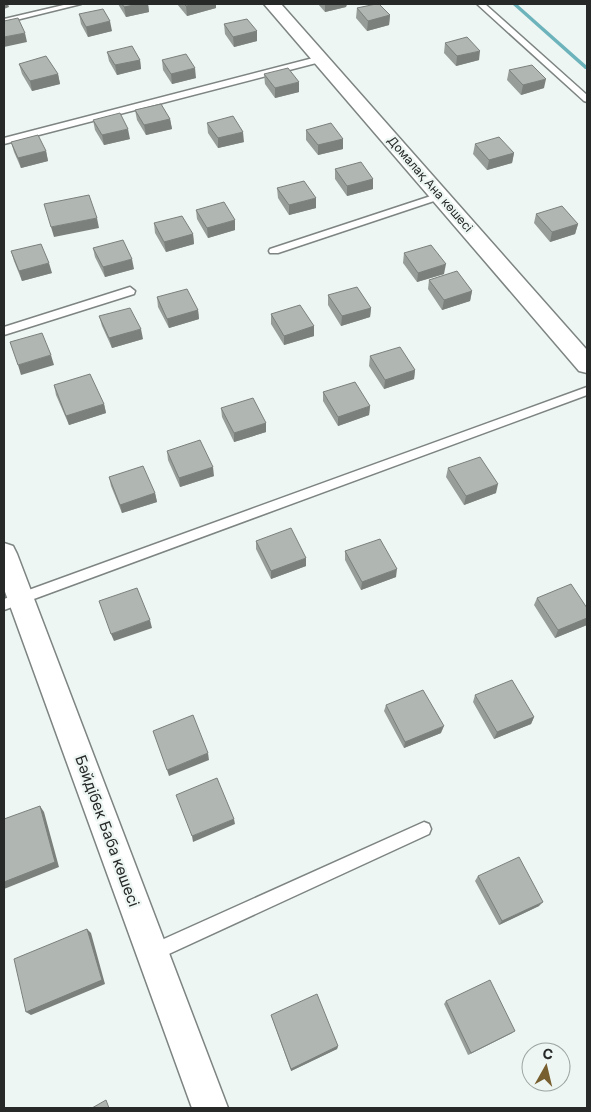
<svg xmlns="http://www.w3.org/2000/svg" width="591" height="1112" font-family="Inter,sans-serif">
  <style>
    .lines { fill: none; stroke-linecap: round; stroke-linejoin: round }
    .stream { fill: #6cb3bc; fill-rule: evenodd }
    .lane-casing { stroke: #7d8481; stroke-width: 3 }
    .street-casing { stroke: #7d8481; stroke-width: 3 }
    .lane { fill: #fff; fill-rule: evenodd }
    .street { fill: #fff; fill-rule: evenodd }
    .wall { fill: #979d99 }
    .shaded-wall { fill: #7b807d }
    .building { fill: #b0b7b2; stroke: #7b807d }
    .labels { text-anchor: middle; stroke-width: 4.5; stroke-linejoin: round; paint-order: stroke }
    .far-street-label { font-size: 12px; fill: #262928; stroke: #edf6f2 }
    .street-label { font-size: 15px; fill: #262928; stroke: #edf6f2 }
  </style>
  <rect width="100%" height="100%" fill="#edf6f2"/>
  <g class="lines">
    <!-- stream -->
    <path class="stream" d="M512,4H517L587,66V69H585Z"/>
    <!-- lane casing -->
    <g class="lane-casing">
      <path id="lane" d="M68,4H81L4,23V19Z
        M477,4H485L587,95V102L584,101Z
        M321,56L325,59L324,61L4,144V138Z
        M440,193L443,194V198L278,253H270L269,251L270,249Z
        M130,287L135,291L134,294L4,335V327Z
        M587,387V395L4,610V599Z
        M424,822L429,824L431,829L429,834L158,959L152,961L146,959L144,953L146,947Z"/>
    </g>
    <!-- street casing -->
    <g class="street-casing">
      <path id="street" d="M264,4H281L587,350V373L579,371Z
        M4,543L13,546L17,554L228,1108H192L4,589Z"/>
    </g>
    <!-- lane -->
    <use href="#lane" class="lane"/>
    <!-- street -->
    <use href="#street" class="street"/>
  </g>
  <!-- wall -->
  <path class="wall" d="M118,4H148L149,12L126,17Z
    M177,4H216V8L187,16Z
    M318,4H347L346,7L325,12Z
    M357,8L390,15L389,25L367,31L356,18Z
    M79,14L112,31L88,37L81,24Z
    M224,24L257,31V41L234,47L225,34Z
    M445,43L479,60L456,66L444,53Z
    M107,52L140,60L141,69L117,75L109,61Z
    M162,60L196,78L172,84L163,70Z
    M19,64L58,74L60,84L32,91L22,74Z
    M509,70L544,88L521,95L507,80Z
    M264,74L299,92L275,98L265,84Z
    M135,110L170,119L172,129L146,135L137,120Z
    M93,120L130,139L104,145L95,130Z
    M207,123L244,142L218,148L208,133Z
    M306,130L343,139V149L318,155L306,140Z
    M11,142L46,151L48,161L21,168L14,152Z
    M475,144L514,153L512,163L487,170L473,154Z
    M335,169L373,179V189L347,196L335,179Z
    M277,188L316,208L289,215L278,198Z
    M196,210L235,230L208,238L197,219Z
    M536,214L578,224L575,234L550,242L534,223Z
    M154,223L193,234L194,244L166,252L155,233Z
    M93,248L134,269L105,277L95,257Z
    M11,251L52,273L22,281L14,261Z
    M404,253L444,274L417,282L403,263Z
    M429,280L472,291L470,301L442,310L428,289Z
    M328,295L371,308L370,317L341,326L328,305Z
    M157,297L198,310L199,319L169,328L158,307Z
    M271,314L314,326V336L284,345L271,324Z
    M99,316L143,339L112,348L102,326Z
    M370,356L415,370L414,379L384,389L369,366Z
    M54,385L104,404L106,413L69,425L56,395Z
    M323,392L370,406L369,415L338,426L323,401Z
    M221,408L266,423V432L234,442L222,417Z
    M167,451L214,476L180,487L168,460Z
    M448,468L496,493L464,505L446,477Z
    M109,477L155,493L157,502L122,513L111,486Z
    M256,541L306,566L271,579L256,549Z
    M345,551L396,577L361,590L345,560Z
    M537,598L587,608V625L555,638L534,605Z
    M475,695L534,717L531,724L494,739L473,702Z
    M386,705L441,733L404,748L384,711Z
    M478,876L539,906L499,925L475,881Z
    M446,1001L512,1033L468,1055L444,1004Z
    M271,1015L338,1046L337,1049L291,1071L272,1018Z"/>
  <!-- shaded-wall -->
  <path class="shaded-wall" d="M4,4H8L9,7L4,9Z
    M139,4H148L149,12L126,17L124,7Z
    M195,4H216V8L187,16L186,6Z
    M325,4H347L346,7L325,12Z
    M390,15L389,25L367,31L368,21Z
    M110,21L112,31L88,37L86,27Z
    M257,31V41L234,47L233,37Z
    M25,33L27,42L4,47V37Z
    M480,51L479,60L456,66L457,56Z
    M140,60L141,69L117,75L115,65Z
    M195,68L196,78L172,84L171,74Z
    M58,74L60,84L32,91L30,81Z
    M546,79L544,88L521,95L523,85Z
    M299,82V92L275,98V88Z
    M170,119L172,129L146,135L144,125Z
    M128,129L130,139L104,145L102,135Z
    M243,132L244,142L218,148V138Z
    M343,139V149L318,155V145Z
    M46,151L48,161L21,168L18,158Z
    M514,153L512,163L487,170L489,160Z
    M373,179V189L347,196V186Z
    M316,198V208L289,215V205Z
    M97,218L99,228L54,237L51,227Z
    M235,220V230L208,238L207,228Z
    M578,224L575,234L550,242L552,232Z
    M193,234L194,244L166,252L164,242Z
    M132,259L134,269L105,277L103,267Z
    M49,263L52,273L22,281L19,271Z
    M446,264L444,274L417,282L418,273Z
    M472,291L470,301L442,310L444,300Z
    M371,308L370,317L341,326L342,316Z
    M198,310L199,319L169,328L167,319Z
    M314,326V336L284,345V336Z
    M141,329L143,339L112,348L109,338Z
    M51,355L54,365L21,375L18,365Z
    M415,370L414,379L384,389L385,380Z
    M104,404L106,413L69,425L66,416Z
    M370,406L369,415L338,426V417Z
    M266,423V432L234,442V433Z
    M213,467L214,476L180,487L179,478Z
    M498,484L496,493L464,505L466,496Z
    M155,493L157,502L122,513L120,505Z
    M306,558V566L271,579V571Z
    M397,569L396,577L361,590L362,582Z
    M587,618V625L555,638L558,630Z
    M150,620L152,628L114,641L111,634Z
    M534,717L531,724L494,739L497,732Z
    M444,726L441,733L404,748L405,742Z
    M208,753L209,760L169,776L167,770Z
    M40,806L44,812L59,867L4,889V882Z
    M234,819L235,824L193,842L192,836Z
    M543,902L539,906L499,925L502,921Z
    M87,929L91,933L105,984L31,1015L26,1012Z
    M515,1031L512,1033L468,1055L471,1053Z
    M338,1046L337,1049L291,1071V1069Z"/>
  <!-- building -->
  <path class="building" d="M122,4H139L124,7Z
    M184,4H195L186,6Z
    M376,4H379L390,15L368,21L357,8Z
    M103,9L110,21L86,27L79,14Z
    M18,18L25,33L4,37V21Z
    M247,19L257,31L233,37L224,24Z
    M467,37L480,51L457,56L445,43Z
    M132,46L140,60L115,65L107,52Z
    M186,54L195,68L171,74L162,60Z
    M46,56L58,74L30,81L19,64Z
    M532,65L546,79L523,85L509,70Z
    M288,68L299,82L275,88L264,74Z
    M161,104L170,119L144,125L135,110Z
    M120,113L128,129L102,135L93,120Z
    M233,116L243,132L218,138L207,123Z
    M331,123L343,139L318,145L306,130Z
    M38,135L46,151L18,158L11,142Z
    M499,137L514,153L489,160L475,144Z
    M361,162L373,179L347,186L335,169Z
    M304,181L316,198L289,205L277,188Z
    M89,195L97,218L51,227L44,204Z
    M224,202L235,220L207,228L196,210Z
    M562,206L578,224L552,232L536,214Z
    M182,216L193,234L164,242L154,223Z
    M123,240L132,259L103,267L93,248Z
    M41,244L49,263L19,271L11,251Z
    M431,245L446,264L418,273L404,253Z
    M457,271L472,291L444,300L429,280Z
    M357,287L371,308L342,316L328,295Z
    M187,289L198,310L167,319L157,297Z
    M300,305L314,326L284,336L271,314Z
    M130,308L141,329L109,338L99,316Z
    M42,333L51,355L18,365L10,342Z
    M400,347L415,370L385,380L370,356Z
    M90,374L104,404L66,416L54,385Z
    M355,382L370,406L338,417L323,392Z
    M253,398L266,423L234,433L221,408Z
    M200,440L213,467L179,478L167,451Z
    M480,457L498,484L466,496L448,468Z
    M143,466L155,493L120,505L109,477Z
    M291,528L306,558L271,571L256,541Z
    M380,539L397,569L362,582L345,551Z
    M571,584L587,608V618L558,630L537,598Z
    M137,588L150,620L111,634L99,601Z
    M512,680L534,717L497,732L475,695Z
    M423,690L444,726L405,742L386,705Z
    M193,715L208,753L167,770L153,731Z
    M217,778L234,819L192,836L176,795Z
    M40,806L55,862L4,882V819Z
    M519,857L543,902L502,921L478,876Z
    M87,929L102,980L26,1012L14,959Z
    M490,980L515,1031L471,1053L446,1001Z
    M317,994L338,1046L291,1069L271,1015Z
    M106,1100L109,1108H92Z"/>
  <g class="labels">
    <!-- far-street labels -->
    <g class="far-street-label">
      <text transform="translate(430 184) rotate(49)" y="4">Домалақ Ана көшесі</text>
    </g>
    <!-- street labels -->
    <g class="street-label">
      <text transform="translate(107 831) rotate(70)" y="5">Бәйдібек Баба көшесі</text>
    </g>
  </g>
  <!-- border -->
  <rect width="591" height="1112" fill="none" stroke="#262928" stroke-width="10"/>
  <!-- north arrow -->
  <g transform="translate(546 1067) rotate(8)"><circle r="24" fill="#edf6f2" stroke="#9da4a1"/>
  <path d="M0-4L9 19L0 12L-9 19Z" fill="#785f30"/>
  <text y="-8" font-size="14" font-weight="bold" text-anchor="middle" fill="#262928">С</text>
  </g>
</svg>
